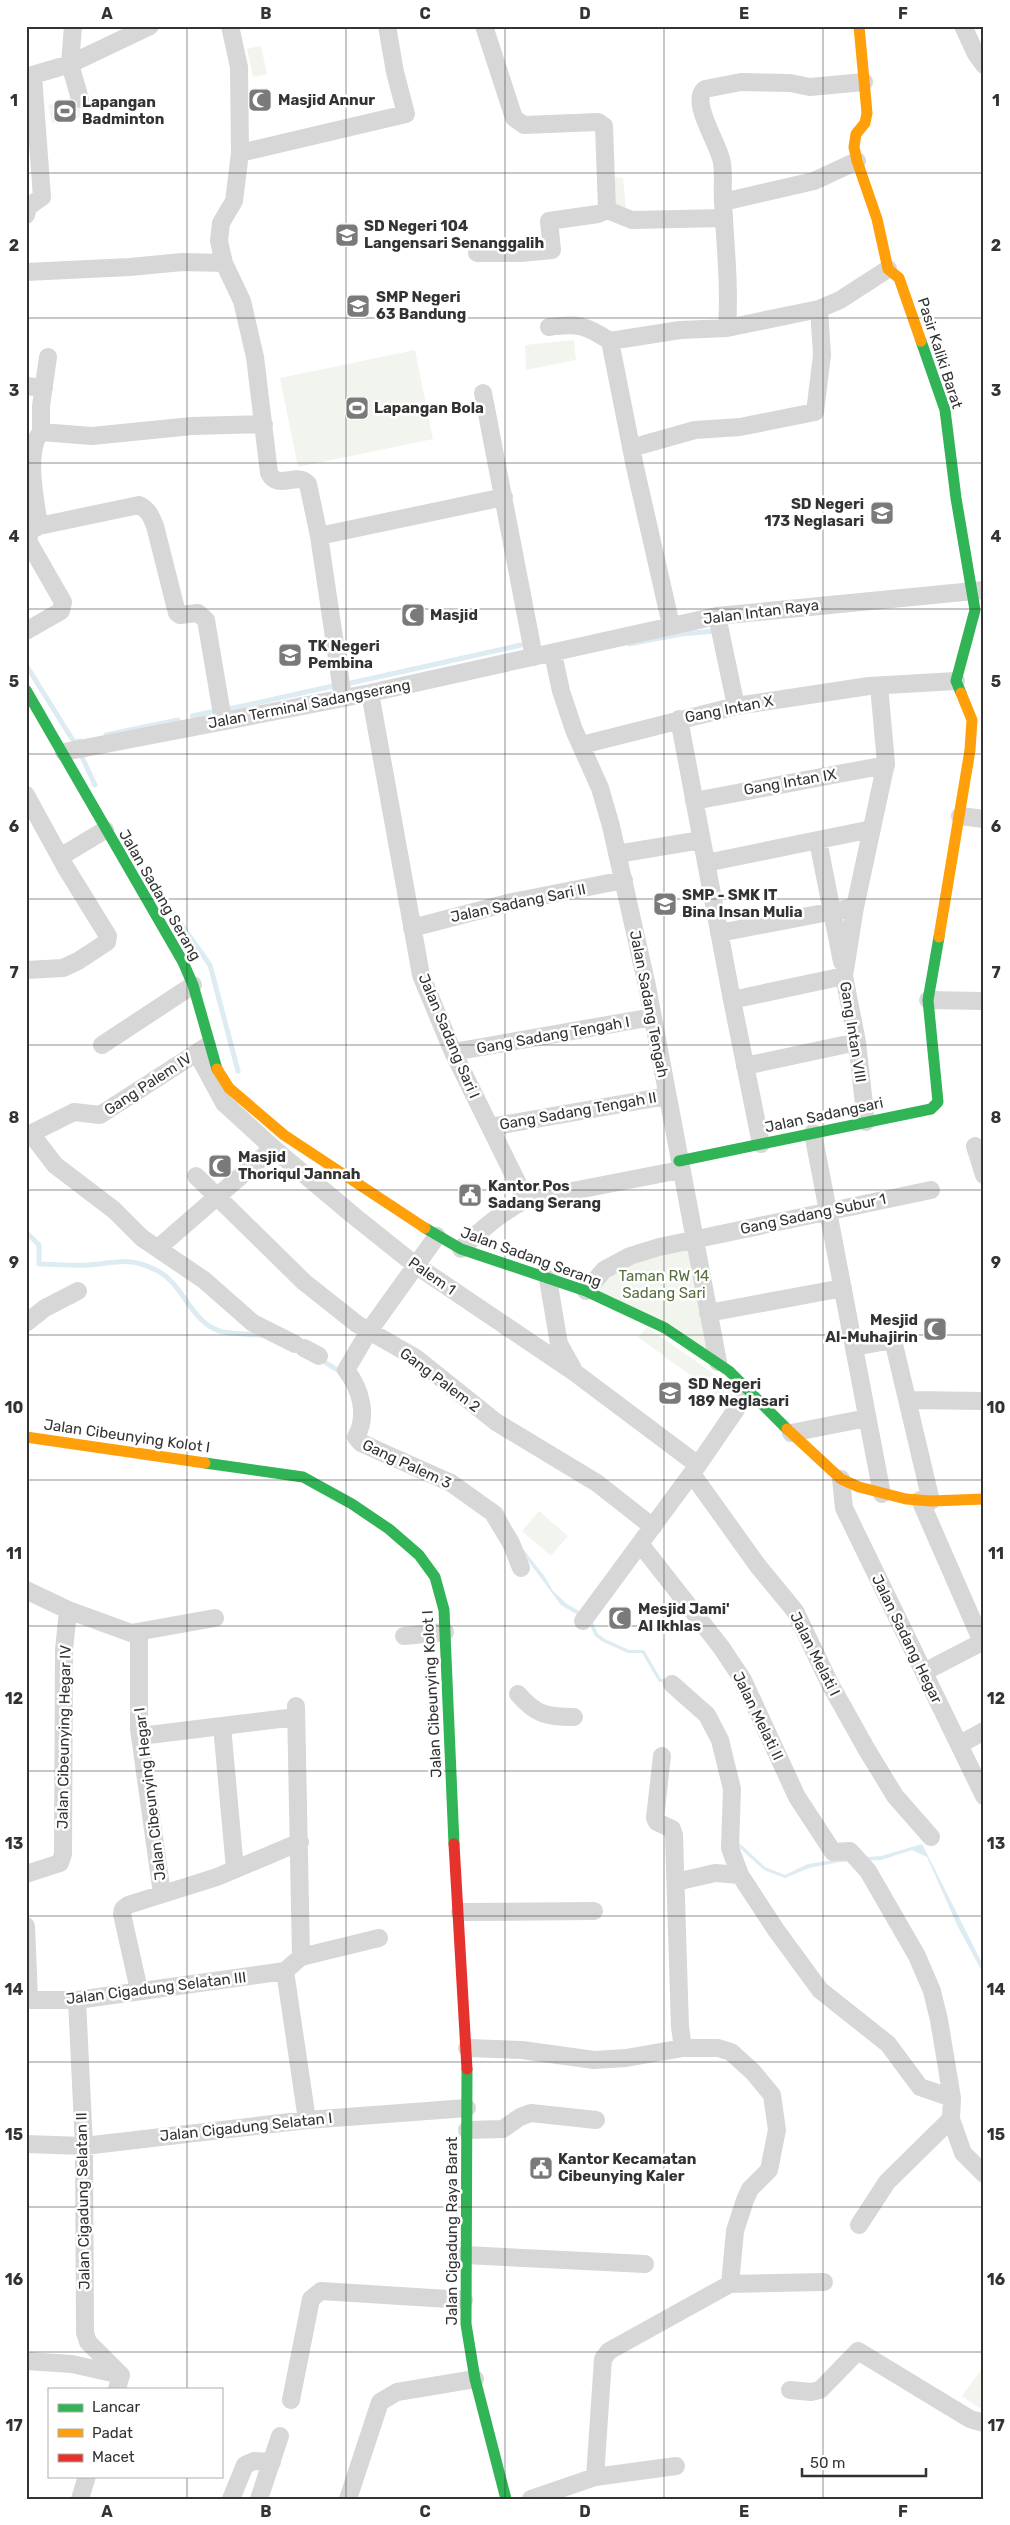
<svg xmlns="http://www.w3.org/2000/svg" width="1010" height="2525" font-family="Rubik,sans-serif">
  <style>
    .green { fill: #f1f5ed }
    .water { fill: #ddebf3 }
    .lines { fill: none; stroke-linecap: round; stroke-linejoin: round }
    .stream { stroke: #ddebf3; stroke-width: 5 }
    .street { stroke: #d7d7d7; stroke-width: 18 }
    .fast { stroke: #30b455; stroke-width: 11 }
    .slow { stroke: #ff9f0a; stroke-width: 11 }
    .jam { stroke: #e5322d; stroke-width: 11 }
    .grid { fill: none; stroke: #333; stroke-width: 1; stroke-opacity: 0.55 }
    .labels { text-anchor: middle; stroke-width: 5; stroke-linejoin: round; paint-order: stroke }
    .poi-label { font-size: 15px; font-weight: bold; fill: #333; stroke: #fff; text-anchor: start }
    .street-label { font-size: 15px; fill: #333; stroke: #fff }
    .park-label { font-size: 15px; fill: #56703f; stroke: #fff }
    .neatline { fill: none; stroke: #333; stroke-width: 2 }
    .grid-label { font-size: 16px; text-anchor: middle; font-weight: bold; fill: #333 }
  </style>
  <rect width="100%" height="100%" fill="#fff"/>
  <!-- green -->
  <path class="green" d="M261,46L267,74L253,77L247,49Z
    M78,99L81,117L52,123L48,105Z
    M607,176L623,178L626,209L611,206Z
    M574,340L576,360L526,370L525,345Z
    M415,350L433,439L298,467L280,378Z
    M693,1244L711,1354L592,1290L606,1274Z
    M647,1327L740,1392L731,1405L638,1337Z
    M539,1511L568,1536L551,1556L522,1531Z
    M984,2366V2411L962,2396Z"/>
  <!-- water -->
  <path class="water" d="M358,1398L360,1425L365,1434L466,1484L503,1509L517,1541L545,1577L553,1591L567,1604L591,1618L598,1634L605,1639L629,1650H644L661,1679L676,1678C687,1689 703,1700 712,1713C736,1747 741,1801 736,1840L765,1867L785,1875L808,1864L840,1859L881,1856L922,1844L984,1967V1975L958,1927L927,1857L912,1850L881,1860L840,1862L809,1868L785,1878L764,1870L733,1842L737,1799L723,1743L710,1714L674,1681L659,1682L642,1653H628L603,1642L595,1636L588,1621L561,1605L514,1542L499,1511L464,1487L370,1444L358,1436L352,1400Z"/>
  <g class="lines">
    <!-- stream -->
    <path class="stream" d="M629,644L681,634L716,631
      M26,665L74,742L80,741
      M351,683L521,645
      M229,709L333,686
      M192,716L216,711
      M106,735L178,720
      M84,755H81L95,785
      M146,875L210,965L238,1071
      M26,1232L39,1245V1264C55,1264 72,1266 89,1265C117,1263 128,1256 156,1270C184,1283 191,1325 223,1332C235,1334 249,1334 261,1335
      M320,1359L342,1373"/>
    <!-- street -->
    <path class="street" d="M73,26L70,64L80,99
      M230,26L239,67L240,153L234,201L221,223L219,241L224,263L242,301L255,357L269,473C278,491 297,471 308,484L319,536L343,698
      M484,26L514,118L524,125L598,122L604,126L607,210
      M963,26L976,54L984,65
      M26,77L70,64L150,26
      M240,153L406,114L395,72L387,26
      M723,202L814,181L857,161
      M26,215L28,207L42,197L33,76
      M477,253H521L552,250L549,221L598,214L607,210L632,220L724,218
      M26,272L130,267L182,262L224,263
      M549,327C578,323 585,325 610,341L680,330L727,328L819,309L840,300L888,269
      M727,328C730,285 725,244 723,201C722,189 724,175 722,163C720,145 689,102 705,89L741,82L790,83L810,87L864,82
      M610,341L635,467L671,625
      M26,386L44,388
      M483,393L534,657
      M41,432L92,436L192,426L264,424
      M631,448L695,430L740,427L815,412L822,355L819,309
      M39,526C36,501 24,452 41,432V406L48,357
      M319,536L504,497
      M717,616L736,706
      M26,631L61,611L63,602L28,541L30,531L39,526L139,505C148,509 151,516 155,526L177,613L180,615L198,613L206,620L223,720
      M553,654L561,691L574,730L600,788L611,826L647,986L718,1362
      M370,693L421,975L453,1052L526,1200
      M679,719L732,1000L761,1144
      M582,745L736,706L869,686L956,681
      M64,752L370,693L717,616L984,590
      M26,795L66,868L108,936L107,942L78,961L63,968L26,970
      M694,801L886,765
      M960,816L984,819
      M818,841L842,962
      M617,854L701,840
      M60,857L105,830
      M706,863L872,829
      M412,928L512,902L624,880
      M719,933L855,907
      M732,1000L844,976
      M928,1000L984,1001
      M102,1045L193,985
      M453,1052L653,1017
      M197,1053L224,1103L273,1148L354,1216L414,1264L574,1372L698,1465
      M745,1066L857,1042
      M866,1122L857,1042L844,976L855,907L886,763L879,686
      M490,1127L667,1096
      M813,1133L882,1494
      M32,1135L55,1165L114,1210L142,1238L204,1280L253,1323L295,1344
      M26,1136L74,1112L100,1115L207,1046
      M975,1146L984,1175
      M196,1176L304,1282L357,1324L416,1358L496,1422L597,1483L653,1527
      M437,1236L369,1331L346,1370C361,1389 368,1416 356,1437L361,1443L451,1483L493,1513L511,1543L521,1568
      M158,1248L273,1148
      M461,1249C481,1230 501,1212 526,1200L680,1170
      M548,1279L559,1344L573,1369
      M586,1291L604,1270L630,1256L659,1247L931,1190
      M708,1313L843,1288
      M26,1323L45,1308L78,1291
      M854,1347L893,1340L931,1501
      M304,1348L319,1356
      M909,1400L984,1401
      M791,1433L867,1418
      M692,1474L758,1566L795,1611L830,1684L867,1750L895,1796L931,1837
      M841,1479L844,1508L984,1796
      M920,1500L982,1642
      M641,1545L721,1647L743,1680L797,1797L833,1852L850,1851L868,1871L917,1956L932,1991L939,2020L952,2098L951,2119L963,2153L984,2174
      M26,1590L68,1610L131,1633L215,1618
      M583,1621L698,1465L748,1392
      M139,1633V1729L162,1894
      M404,1636L445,1632
      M924,1672L984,1641
      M672,1684L707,1715L720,1740L732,1789L730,1848L740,1875L776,1930L820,1990L888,2044L920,2087L952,2098
      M518,1694C536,1715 547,1717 574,1717
      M296,1706L301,1957
      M222,1726L235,1869
      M140,1736L296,1717
      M964,1742L984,1731
      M26,1874L60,1863L63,1854L64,1650L68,1610
      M676,1882L715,1873L740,1875
      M460,1912L594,1911
      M26,1926L29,2000
      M285,1971L307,2120
      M139,1990L122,1914L123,1909L128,1905L217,1877L300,1842
      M26,2000H77L285,1971L301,1957L379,1938
      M77,2000L84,2146L85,2333L88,2342L121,2375L117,2389
      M467,2048L522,2050L594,2060L626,2058L683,2048L680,2027L674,1835L672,1829L657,1822L655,1818L662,1756
      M467,2130L503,2129L520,2117L531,2113L596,2120
      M26,2144L84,2146L307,2120L467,2108
      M859,2225L887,2182L951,2119
      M465,2255L645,2264
      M730,2284L824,2282
      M26,2361L72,2364L121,2375
      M790,2390L811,2392L820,2390L858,2351L970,2419L984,2423
      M291,2400L311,2299L321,2291L464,2300
      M595,2477L676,2466
      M80,2499L87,2476
      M231,2499L245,2465L254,2461L272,2462
      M259,2499L280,2436
      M348,2499L380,2402L397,2392L475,2379
      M531,2499L595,2477L603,2359L609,2351L730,2284L735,2231L745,2200L750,2189L769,2170L777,2130L772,2095L753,2072L731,2052L718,2048H683"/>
    <!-- fast -->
    <path class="fast" d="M921,341L945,410L956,498L975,610L956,681L961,693
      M26,690L183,962L193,985L217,1069
      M679,1161L931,1109L938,1102L928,1000L939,937
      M425,1228L461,1249L586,1291L665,1328L729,1371L787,1429
      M205,1463L303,1477L352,1504L389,1529L419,1555L435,1577L444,1610L454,1844
      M467,2069L466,2324L475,2379L506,2499"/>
    <!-- slow -->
    <path class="slow" d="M859,26L867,113L865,123L856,134L854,147L857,161L877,219L888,269L899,278L921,341
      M939,937L970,750L972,720L961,693
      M217,1069L229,1088L284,1135L425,1228
      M787,1429L841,1479L859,1487L906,1499L931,1501L984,1499
      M26,1437L205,1463"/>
    <!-- jam -->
    <path class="jam" d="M454,1844L467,2069"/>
  </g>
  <!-- grid -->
  <path class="grid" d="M187,26V2389M346,26V2499M505,26V2499M664,26V2499M823,26V2499M26,173H984M26,318H984M26,463H984M26,609H984M26,754H984M26,899H984M26,1045H984M26,1190H984M26,1335H984M26,1480H984M26,1626H984M26,1771H984M26,1916H984M26,2062H984M26,2207H984M26,2352H984M187,2476V2499"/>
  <!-- icons -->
  <defs>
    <g id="mosque-square" transform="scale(1.25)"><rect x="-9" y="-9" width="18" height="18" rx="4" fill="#7a7a7a" stroke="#fff"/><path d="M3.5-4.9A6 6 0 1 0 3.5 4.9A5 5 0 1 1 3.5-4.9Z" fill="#fff"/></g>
    <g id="stadium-square" transform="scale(1.25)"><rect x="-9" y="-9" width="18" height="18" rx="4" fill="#7a7a7a" stroke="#fff"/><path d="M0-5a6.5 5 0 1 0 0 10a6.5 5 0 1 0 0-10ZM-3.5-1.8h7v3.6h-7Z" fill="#fff"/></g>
    <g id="school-square" transform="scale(1.25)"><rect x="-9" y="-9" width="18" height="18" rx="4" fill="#7a7a7a" stroke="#fff"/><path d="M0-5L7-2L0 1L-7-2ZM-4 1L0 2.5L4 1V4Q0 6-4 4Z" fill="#fff"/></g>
    <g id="civic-square" transform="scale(1.25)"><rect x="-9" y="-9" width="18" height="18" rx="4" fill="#7a7a7a" stroke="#fff"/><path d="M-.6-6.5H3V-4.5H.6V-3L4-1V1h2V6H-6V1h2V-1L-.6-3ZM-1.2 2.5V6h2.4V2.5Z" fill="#fff"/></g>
  </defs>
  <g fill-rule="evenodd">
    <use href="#mosque-square" x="260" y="100"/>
    <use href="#stadium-square" x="65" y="111"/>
    <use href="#school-square" x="347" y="235"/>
    <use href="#school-square" x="358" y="306"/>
    <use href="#stadium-square" x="357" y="408"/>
    <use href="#school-square" x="882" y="513"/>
    <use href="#mosque-square" x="413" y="615"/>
    <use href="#school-square" x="290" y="655"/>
    <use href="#school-square" x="665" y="904"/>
    <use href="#mosque-square" x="220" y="1166"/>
    <use href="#civic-square" x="470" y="1195"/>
    <use href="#mosque-square" x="935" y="1329"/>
    <use href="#school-square" x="670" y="1393"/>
    <use href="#mosque-square" x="620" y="1618"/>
    <use href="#civic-square" x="541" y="2168"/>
  </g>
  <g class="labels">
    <!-- poi labels -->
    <g class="poi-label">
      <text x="278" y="105">Masjid Annur</text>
      <text x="82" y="107">Lapangan<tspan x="82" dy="17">Badminton</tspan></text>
      <text x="364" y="231">SD Negeri 104<tspan x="364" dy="17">Langensari Senanggalih</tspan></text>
      <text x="376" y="302">SMP Negeri<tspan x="376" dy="17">63 Bandung</tspan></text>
      <text x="374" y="413">Lapangan Bola</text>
      <text x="864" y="509" text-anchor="end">SD Negeri<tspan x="864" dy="17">173 Neglasari</tspan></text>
      <text x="430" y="620">Masjid</text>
      <text x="308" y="651">TK Negeri<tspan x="308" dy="17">Pembina</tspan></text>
      <text x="682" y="900">SMP - SMK IT<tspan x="682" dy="17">Bina Insan Mulia</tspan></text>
      <text x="238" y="1162">Masjid<tspan x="238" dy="17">Thoriqul Jannah</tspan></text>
      <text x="488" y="1191">Kantor Pos<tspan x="488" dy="17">Sadang Serang</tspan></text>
      <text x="918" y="1325" text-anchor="end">Mesjid<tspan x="918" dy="17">Al-Muhajirin</tspan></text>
      <text x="688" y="1389">SD Negeri<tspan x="688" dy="17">189 Neglasari</tspan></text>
      <text x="638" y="1614">Mesjid Jami'<tspan x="638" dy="17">Al Ikhlas</tspan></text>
      <text x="558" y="2164">Kantor Kecamatan<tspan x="558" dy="17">Cibeunying Kaler</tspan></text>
    </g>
    <!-- street labels -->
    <g class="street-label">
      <text transform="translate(940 353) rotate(72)" y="5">Pasir Kaliki Barat</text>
      <text transform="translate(761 612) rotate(-7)" y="5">Jalan Intan Raya</text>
      <text transform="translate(309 704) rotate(-11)" y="5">Jalan Terminal Sadangserang</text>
      <text transform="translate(729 709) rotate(-11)" y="5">Gang Intan X</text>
      <text transform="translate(790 782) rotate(-10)" y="5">Gang Intan IX</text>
      <text transform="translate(160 895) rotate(60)" y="5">Jalan Sadang Serang</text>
      <text transform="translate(518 903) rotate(-12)" y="5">Jalan Sadang Sari II</text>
      <text transform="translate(649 1004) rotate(79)" y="5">Jalan Sadang Tengah</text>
      <text transform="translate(853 1032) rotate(81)" y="5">Gang Intan VIII</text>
      <text transform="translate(553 1035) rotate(-10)" y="5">Gang Sadang Tengah I</text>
      <text transform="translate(449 1036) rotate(67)" y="5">Jalan Sadang Sari I</text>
      <text transform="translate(148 1084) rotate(-33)" y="5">Gang Palem IV</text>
      <text transform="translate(578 1111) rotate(-10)" y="5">Gang Sadang Tengah II</text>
      <text transform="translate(824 1115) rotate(-12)" y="5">Jalan Sadangsari</text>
      <text transform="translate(813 1214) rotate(-12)" y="5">Gang Sadang Subur 1</text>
      <text transform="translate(531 1257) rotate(20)" y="5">Jalan Sadang Serang</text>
      <text transform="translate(432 1276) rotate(35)" y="5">Palem 1</text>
      <text transform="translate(440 1380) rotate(37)" y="5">Gang Palem 2</text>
      <text transform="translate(127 1436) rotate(8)" y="5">Jalan Cibeunying Kolot I</text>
      <text transform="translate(407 1464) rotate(25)" y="5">Gang Palem 3</text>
      <text transform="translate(907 1639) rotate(64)" y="5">Jalan Sadang Hegar</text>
      <text transform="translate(815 1654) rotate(63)" y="5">Jalan Melati I</text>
      <text transform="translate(432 1694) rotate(-93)" y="5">Jalan Cibeunying Kolot I</text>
      <text transform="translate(758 1716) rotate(64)" y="5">Jalan Melati II</text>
      <text transform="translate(64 1737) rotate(-89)" y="5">Jalan Cibeunying Hegar IV</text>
      <text transform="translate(150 1794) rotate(-97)" y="5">Jalan Cibeunying Hegar I</text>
      <text transform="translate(156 1988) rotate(-7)" y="5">Jalan Cigadung Selatan III</text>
      <text transform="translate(246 2127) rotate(-6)" y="5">Jalan Cigadung Selatan I</text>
      <text transform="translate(83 2201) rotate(-91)" y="5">Jalan Cigadung Selatan II</text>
      <text transform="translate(452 2231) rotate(-90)" y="5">Jalan Cigadung Raya Barat</text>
    </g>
    <!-- park labels -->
    <g class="park-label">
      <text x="664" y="1281">Taman RW 14<tspan x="664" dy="17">Sadang Sari</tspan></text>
    </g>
  </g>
  <!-- border -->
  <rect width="1010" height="2525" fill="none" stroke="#ffffff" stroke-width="55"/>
  <!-- legend -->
  <rect x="48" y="2388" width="175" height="90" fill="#ffffff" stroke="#adadad"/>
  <rect x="58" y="2404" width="25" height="8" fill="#30b455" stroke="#adadad"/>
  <text x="92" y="2412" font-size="15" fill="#333333">Lancar</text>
  <rect x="58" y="2429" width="25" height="8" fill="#ff9f0a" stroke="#adadad"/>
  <text x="92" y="2438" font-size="15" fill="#333333">Padat</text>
  <rect x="58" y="2454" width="25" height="8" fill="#e5322d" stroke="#adadad"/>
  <text x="92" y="2462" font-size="15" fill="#333333">Macet</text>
  <!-- scale -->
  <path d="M802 2468v8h124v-8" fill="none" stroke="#333333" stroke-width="2.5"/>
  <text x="810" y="2468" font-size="15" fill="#333333" stroke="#ffffff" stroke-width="4" paint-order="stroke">50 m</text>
  <rect x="28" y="28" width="954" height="2470" class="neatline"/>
  <g class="grid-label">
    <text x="107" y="19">A</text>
    <text x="266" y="19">B</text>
    <text x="425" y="19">C</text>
    <text x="585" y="19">D</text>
    <text x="744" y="19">E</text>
    <text x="903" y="19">F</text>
    <text x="14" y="106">1</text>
    <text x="996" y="106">1</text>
    <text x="14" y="251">2</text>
    <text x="996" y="251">2</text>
    <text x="14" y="396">3</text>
    <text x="996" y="396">3</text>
    <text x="14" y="542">4</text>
    <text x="996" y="542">4</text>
    <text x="14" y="687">5</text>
    <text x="996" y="687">5</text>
    <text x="14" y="832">6</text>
    <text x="996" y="832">6</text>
    <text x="14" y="978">7</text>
    <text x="996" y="978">7</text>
    <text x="14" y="1123">8</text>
    <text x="996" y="1123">8</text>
    <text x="14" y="1268">9</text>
    <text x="996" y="1268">9</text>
    <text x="14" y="1413">10</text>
    <text x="996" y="1413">10</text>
    <text x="14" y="1559">11</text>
    <text x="996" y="1559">11</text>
    <text x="14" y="1704">12</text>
    <text x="996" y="1704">12</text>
    <text x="14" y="1849">13</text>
    <text x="996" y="1849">13</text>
    <text x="14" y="1995">14</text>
    <text x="996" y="1995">14</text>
    <text x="14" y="2140">15</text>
    <text x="996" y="2140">15</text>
    <text x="14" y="2285">16</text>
    <text x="996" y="2285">16</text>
    <text x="14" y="2431">17</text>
    <text x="996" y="2431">17</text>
    <text x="107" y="2517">A</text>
    <text x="266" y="2517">B</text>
    <text x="425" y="2517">C</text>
    <text x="585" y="2517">D</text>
    <text x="744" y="2517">E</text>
    <text x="903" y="2517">F</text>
  </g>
</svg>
